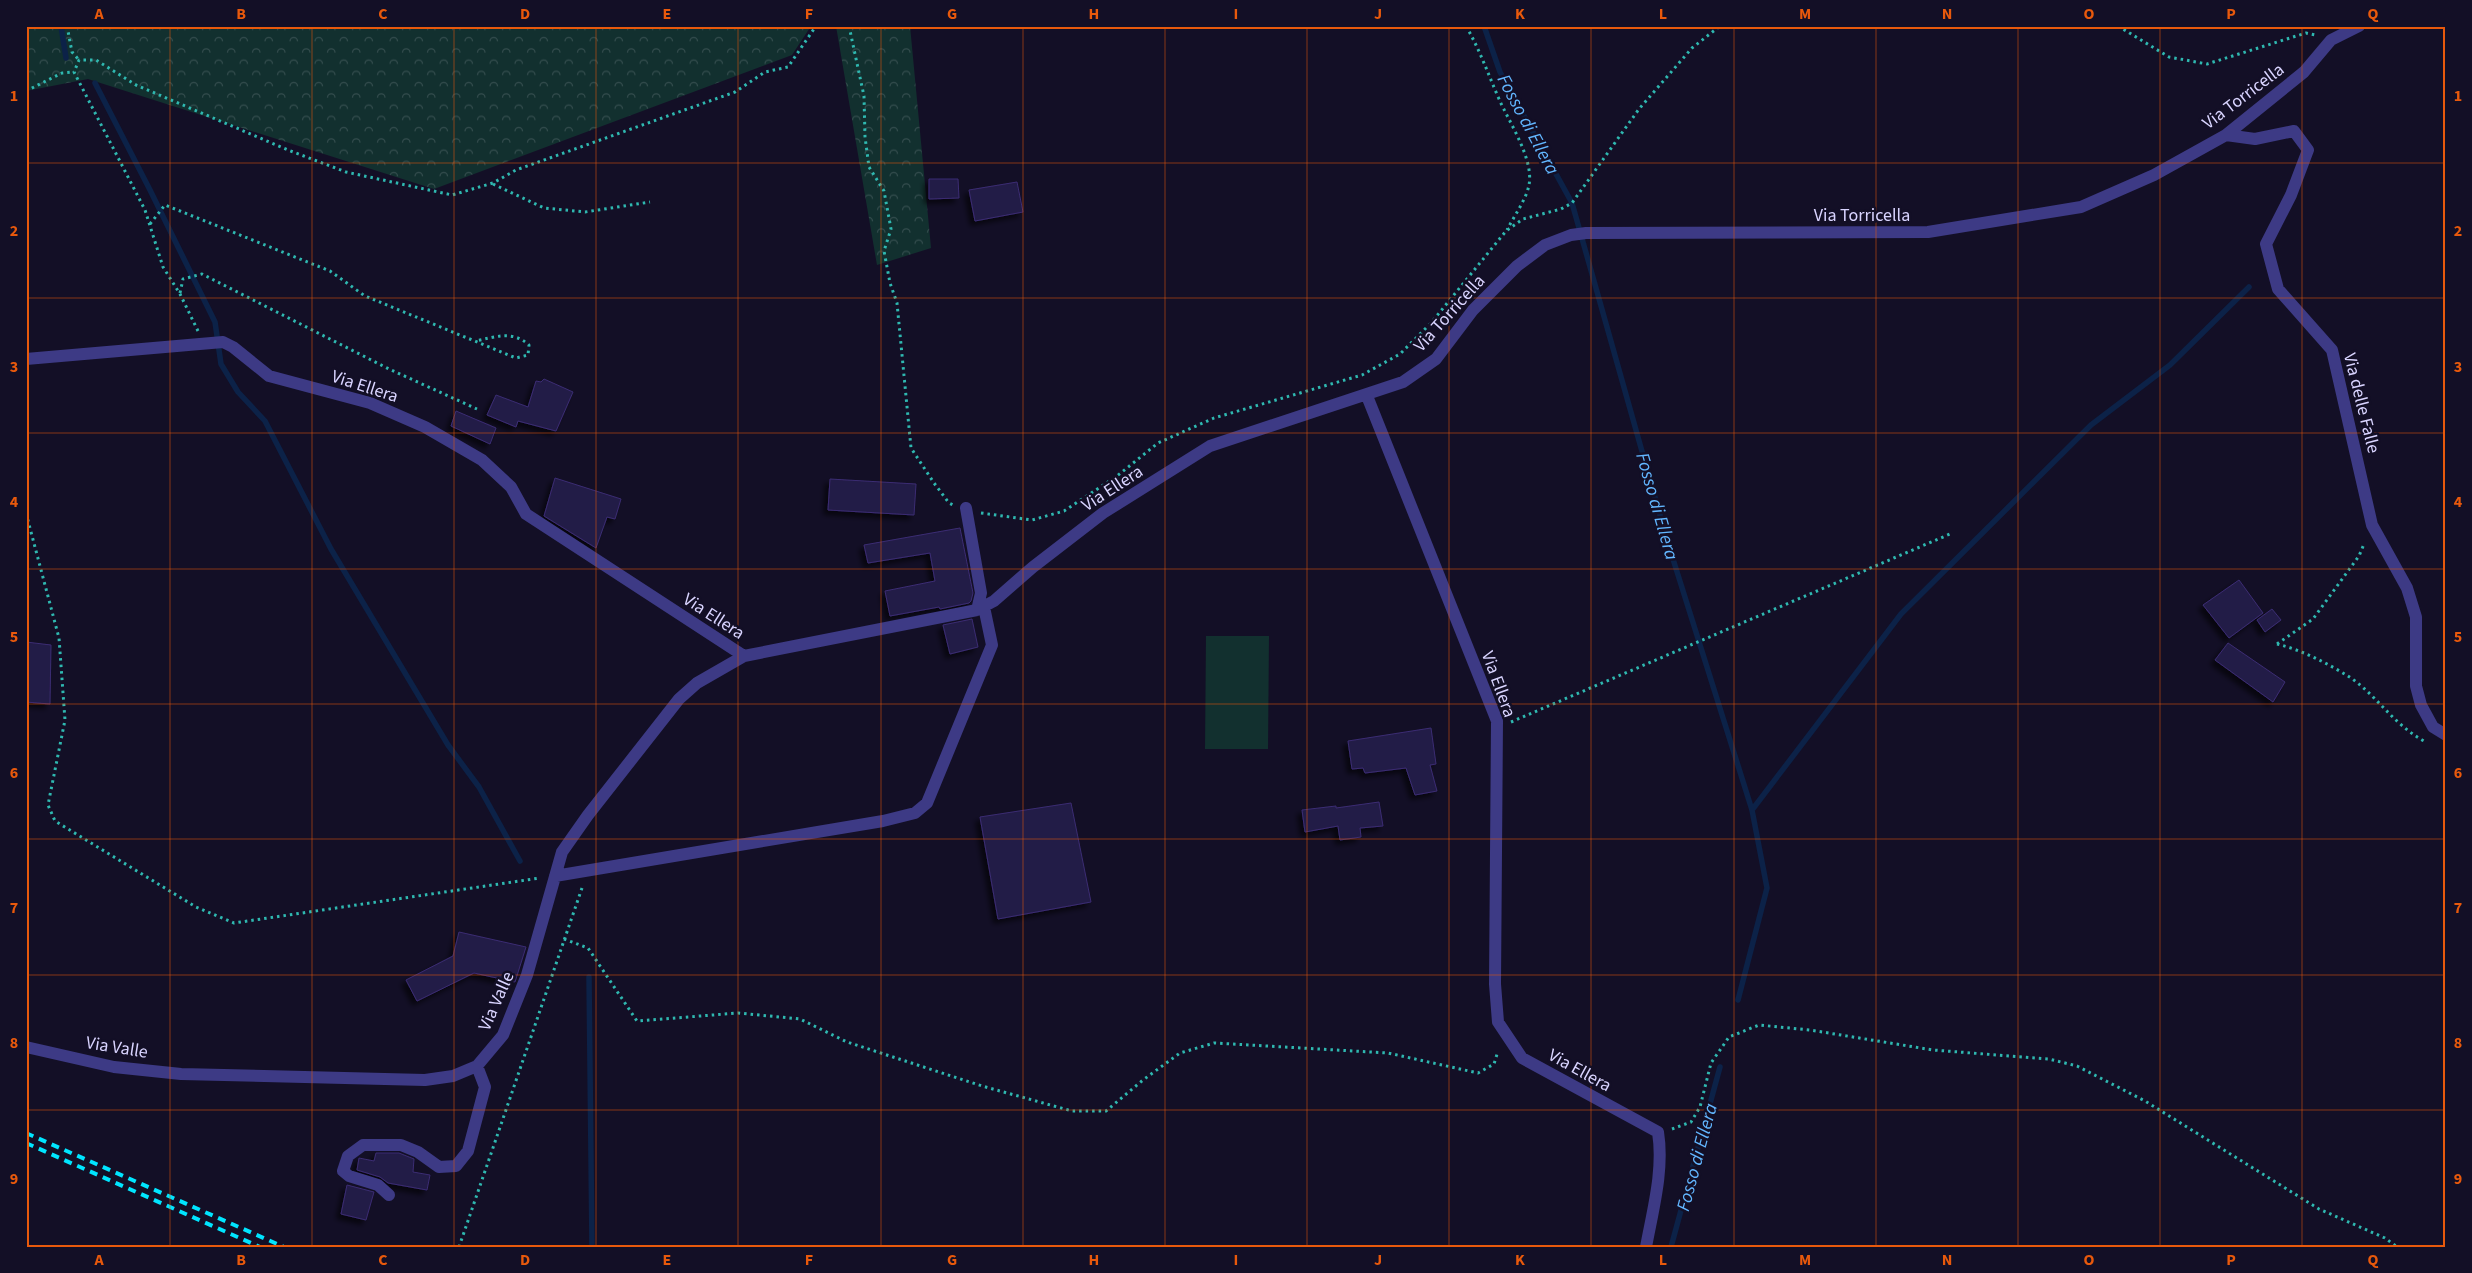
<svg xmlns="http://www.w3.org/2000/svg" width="2472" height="1273" font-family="'Source Sans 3',sans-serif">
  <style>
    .forest { fill: url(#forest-crowns) }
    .pitch { fill: #12302f }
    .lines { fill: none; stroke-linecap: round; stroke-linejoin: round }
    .stream { stroke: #0c2248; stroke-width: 5.5 }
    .building { fill: #241b47; stroke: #3b2d73; filter: url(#shadow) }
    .path { stroke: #2fb8b0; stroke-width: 3; stroke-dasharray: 2.5 4; stroke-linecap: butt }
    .minor { stroke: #3d3a85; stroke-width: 12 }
    .rail { stroke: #00e5ff; stroke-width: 4; stroke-dasharray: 8 6; stroke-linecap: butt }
    .grid { fill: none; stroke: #e8590c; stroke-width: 1; stroke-opacity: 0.55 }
    .labels { text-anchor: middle; stroke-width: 5; stroke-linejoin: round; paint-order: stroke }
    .street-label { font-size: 18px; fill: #d9d4ff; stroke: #130f26 }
    .water-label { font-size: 19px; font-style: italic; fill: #62b6ff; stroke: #130f26 }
    .neatline { fill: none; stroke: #e8590c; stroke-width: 2 }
    .grid-label { font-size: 16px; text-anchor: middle; font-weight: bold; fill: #e8590c }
  </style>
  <defs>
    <pattern id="forest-crowns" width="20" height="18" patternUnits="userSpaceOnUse" patternTransform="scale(1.25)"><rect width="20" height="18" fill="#12302f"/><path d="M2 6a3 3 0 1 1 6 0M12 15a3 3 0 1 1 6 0" fill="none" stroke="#344d4e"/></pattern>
    <filter id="shadow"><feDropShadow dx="-4.5" dy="4.5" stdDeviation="2.5" flood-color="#0009"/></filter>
  </defs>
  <rect width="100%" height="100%" fill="#130f26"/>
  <!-- forest -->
  <path class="forest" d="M26,26H811L792,55L434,189L88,79L26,91Z
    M836,26H910L931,248L877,265Z"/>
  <!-- pitch -->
  <path class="pitch" d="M1206,636H1269L1268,749H1205Z"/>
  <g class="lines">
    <!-- stream -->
    <path class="stream" d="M61,26L66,58
      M1484,26L1500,72L1572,203L1667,540L1752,810L1767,888L1738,1000
      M95,83L150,190L215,322L221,364L238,392L265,421L331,549L448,745L479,787L520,861
      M1752,810L1901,614L2091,425L2170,365L2249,287
      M589,977L592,1247
      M1671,1247L1720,1067"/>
  </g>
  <!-- building -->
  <path class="building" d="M929,179H958L959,198L929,199Z
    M1017,182L1023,212L975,221L969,190Z
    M544,379L573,392L556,431L518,421L516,427L487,415L496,395L528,407L536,381L541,382Z
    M456,411L496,428L490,444L451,426Z
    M555,478L621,499L615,519L607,517L596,548L544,516Z
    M830,479L916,484L914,515L828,510Z
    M960,528L973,593L971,601L969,603L940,609L939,607L890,616L885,591L935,581L930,553L868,563L864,545Z
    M2239,580L2263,613L2229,638L2203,605Z
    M2272,609L2281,620L2265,632L2257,620Z
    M972,619L978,647L950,654L943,625Z
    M26,642L51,645L50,704L26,702Z
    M2228,643L2285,682L2273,702L2215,660Z
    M1431,728L1436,764L1430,765L1437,791L1415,795L1406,768L1365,773L1363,768L1352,769L1348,741Z
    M1379,802L1383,826L1360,828L1361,837L1340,840L1338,826L1305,832L1302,810L1336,806V808Z
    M1071,803L1091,902L998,919L980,817Z
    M459,932L526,947L515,982L474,973L417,1001L406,980L453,956Z
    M376,1153H399L414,1159L413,1172L430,1175L427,1190L388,1183L380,1177L357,1170L359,1158L374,1161Z
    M347,1185L374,1192L366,1220L341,1214Z"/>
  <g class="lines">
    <!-- path -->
    <path class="path" d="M67,26L72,52L79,60
      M849,26L864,96L865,137L869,167L884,191L891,229L884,251L890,283L897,303L911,448L934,483L949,503L953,505
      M1466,26C1480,50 1488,74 1499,99C1509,122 1534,159 1529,185C1526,200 1514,216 1507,230
      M2118,26L2169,57L2207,64L2306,33L2315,35
      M26,91L62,73L74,72
      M493,184L544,208L585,212L650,202
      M150,224L165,205L330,271L365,296L516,358L528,355L529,345C512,330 496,337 475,341
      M180,293L183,279L202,274L389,369L477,409
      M198,331L180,294L163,267L145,210L74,72L79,60H96L136,85L288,150L346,172L452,195L493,183L516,170L735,92L765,72L788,67L816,26
      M26,513L59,638L65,720L48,805L55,821L196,907L234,923L540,878
      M981,513L1032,520L1064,511L1117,476L1158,443L1214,418L1362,375L1400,354L1431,323L1506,231L1523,219L1561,209L1572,203L1639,109L1692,48L1720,26
      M2277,644C2302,650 2329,664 2351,678C2378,697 2393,724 2424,741
      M2277,644L2313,619L2359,556L2364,544
      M1511,722L1950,534
      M564,939L588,948L637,1021L738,1013L800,1019L847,1042L982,1086L1072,1111H1106L1143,1080L1180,1053L1214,1043L1388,1053L1478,1073L1494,1064L1498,1051
      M1672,1129L1691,1122L1700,1107L1711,1063L1729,1037L1759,1025L1810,1030L1933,1050L2049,1059L2077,1066L2145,1101L2319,1209L2385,1238L2397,1247
      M459,1247L582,888"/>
    <!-- minor -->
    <path class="minor" d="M2226,135L2255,139L2294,131L2308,150L2291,195L2266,244L2278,289L2332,350L2372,525L2407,588L2416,617V686L2421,705L2433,727L2446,735
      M26,359L223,342L233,347L269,376L370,403L425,427L482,460L511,487L526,514L744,656
      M1367,396L1497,721L1495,984L1498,1022L1522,1058L1658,1132C1664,1170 1653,1209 1646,1247
      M966,508L981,593L977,610
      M555,876L883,821L915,813L927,803L992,645L984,607
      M26,1047L114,1067L181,1074L425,1080L453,1076L477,1066L503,1035L527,975L562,852L588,815L679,699L697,683L744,656L977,610L994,601L1033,567L1103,513L1210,446L1403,382L1436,359L1473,310L1517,266L1545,245L1571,235L1586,233L1928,232L2081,207L2154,175L2226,135L2304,72L2331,40L2359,26
      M389,1195L378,1185L349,1176L343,1171L348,1156L363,1145H401L418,1152L439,1167L456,1166L468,1151L485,1087L477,1066"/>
    <!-- rail -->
    <path class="rail" d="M26,1133L284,1247
      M26,1143L260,1247"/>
  </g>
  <!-- grid -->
  <path class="grid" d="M170,26V1247M312,26V1247M454,26V1247M596,26V1247M738,26V1247M881,26V1247M1023,26V1247M1165,26V1247M1307,26V1247M1449,26V1247M1591,26V1247M1734,26V1247M1876,26V1247M2018,26V1247M2160,26V1247M2302,26V1247M26,163H2446M26,298H2446M26,433H2446M26,569H2446M26,704H2446M26,839H2446M26,975H2446M26,1110H2446"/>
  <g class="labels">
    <!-- street labels -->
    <g class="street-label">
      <text transform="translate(2243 96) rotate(-37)" y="6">Via Torricella</text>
      <text x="1862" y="221">Via Torricella</text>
      <text transform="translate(1449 313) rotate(-48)" y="6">Via Torricella</text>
      <text transform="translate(365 386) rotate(18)" y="6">Via Ellera</text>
      <text transform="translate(2362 403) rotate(76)" y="6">Via delle Falle</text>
      <text transform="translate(1112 488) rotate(-33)" y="6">Via Ellera</text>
      <text transform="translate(714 616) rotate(33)" y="6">Via Ellera</text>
      <text transform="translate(1499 684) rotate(70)" y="6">Via Ellera</text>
      <text transform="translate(496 1001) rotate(-66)" y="6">Via Valle</text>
      <text transform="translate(117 1047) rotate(9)" y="6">Via Valle</text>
      <text transform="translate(1580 1070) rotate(29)" y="6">Via Ellera</text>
    </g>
    <!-- water labels -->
    <g class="water-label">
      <text transform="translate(1529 124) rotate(62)" y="7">Fosso di Ellera</text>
      <text transform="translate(1658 506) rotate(74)" y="7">Fosso di Ellera</text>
      <text transform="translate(1696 1157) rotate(-75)" y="7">Fosso di Ellera</text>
    </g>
  </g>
  <!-- border -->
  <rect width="2472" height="1273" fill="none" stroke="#130f26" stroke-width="55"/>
  <rect x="28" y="28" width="2416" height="1218" class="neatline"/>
  <g class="grid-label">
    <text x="99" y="19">A</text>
    <text x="241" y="19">B</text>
    <text x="383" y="19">C</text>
    <text x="525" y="19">D</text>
    <text x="667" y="19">E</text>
    <text x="809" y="19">F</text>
    <text x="952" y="19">G</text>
    <text x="1094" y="19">H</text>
    <text x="1236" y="19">I</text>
    <text x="1378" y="19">J</text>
    <text x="1520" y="19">K</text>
    <text x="1663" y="19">L</text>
    <text x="1805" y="19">M</text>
    <text x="1947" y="19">N</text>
    <text x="2089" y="19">O</text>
    <text x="2231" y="19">P</text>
    <text x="2373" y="19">Q</text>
    <text x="14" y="101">1</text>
    <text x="2458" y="101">1</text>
    <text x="14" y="236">2</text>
    <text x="2458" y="236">2</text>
    <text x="14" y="372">3</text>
    <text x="2458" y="372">3</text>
    <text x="14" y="507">4</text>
    <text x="2458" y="507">4</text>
    <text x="14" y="642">5</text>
    <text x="2458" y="642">5</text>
    <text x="14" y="778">6</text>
    <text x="2458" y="778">6</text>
    <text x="14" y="913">7</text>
    <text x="2458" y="913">7</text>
    <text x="14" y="1048">8</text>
    <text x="2458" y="1048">8</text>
    <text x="14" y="1184">9</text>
    <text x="2458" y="1184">9</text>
    <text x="99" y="1265">A</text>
    <text x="241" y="1265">B</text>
    <text x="383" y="1265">C</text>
    <text x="525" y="1265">D</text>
    <text x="667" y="1265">E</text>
    <text x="809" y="1265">F</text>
    <text x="952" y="1265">G</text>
    <text x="1094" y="1265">H</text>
    <text x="1236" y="1265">I</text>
    <text x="1378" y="1265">J</text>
    <text x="1520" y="1265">K</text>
    <text x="1663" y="1265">L</text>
    <text x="1805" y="1265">M</text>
    <text x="1947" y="1265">N</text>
    <text x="2089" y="1265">O</text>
    <text x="2231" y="1265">P</text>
    <text x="2373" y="1265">Q</text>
  </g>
</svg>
